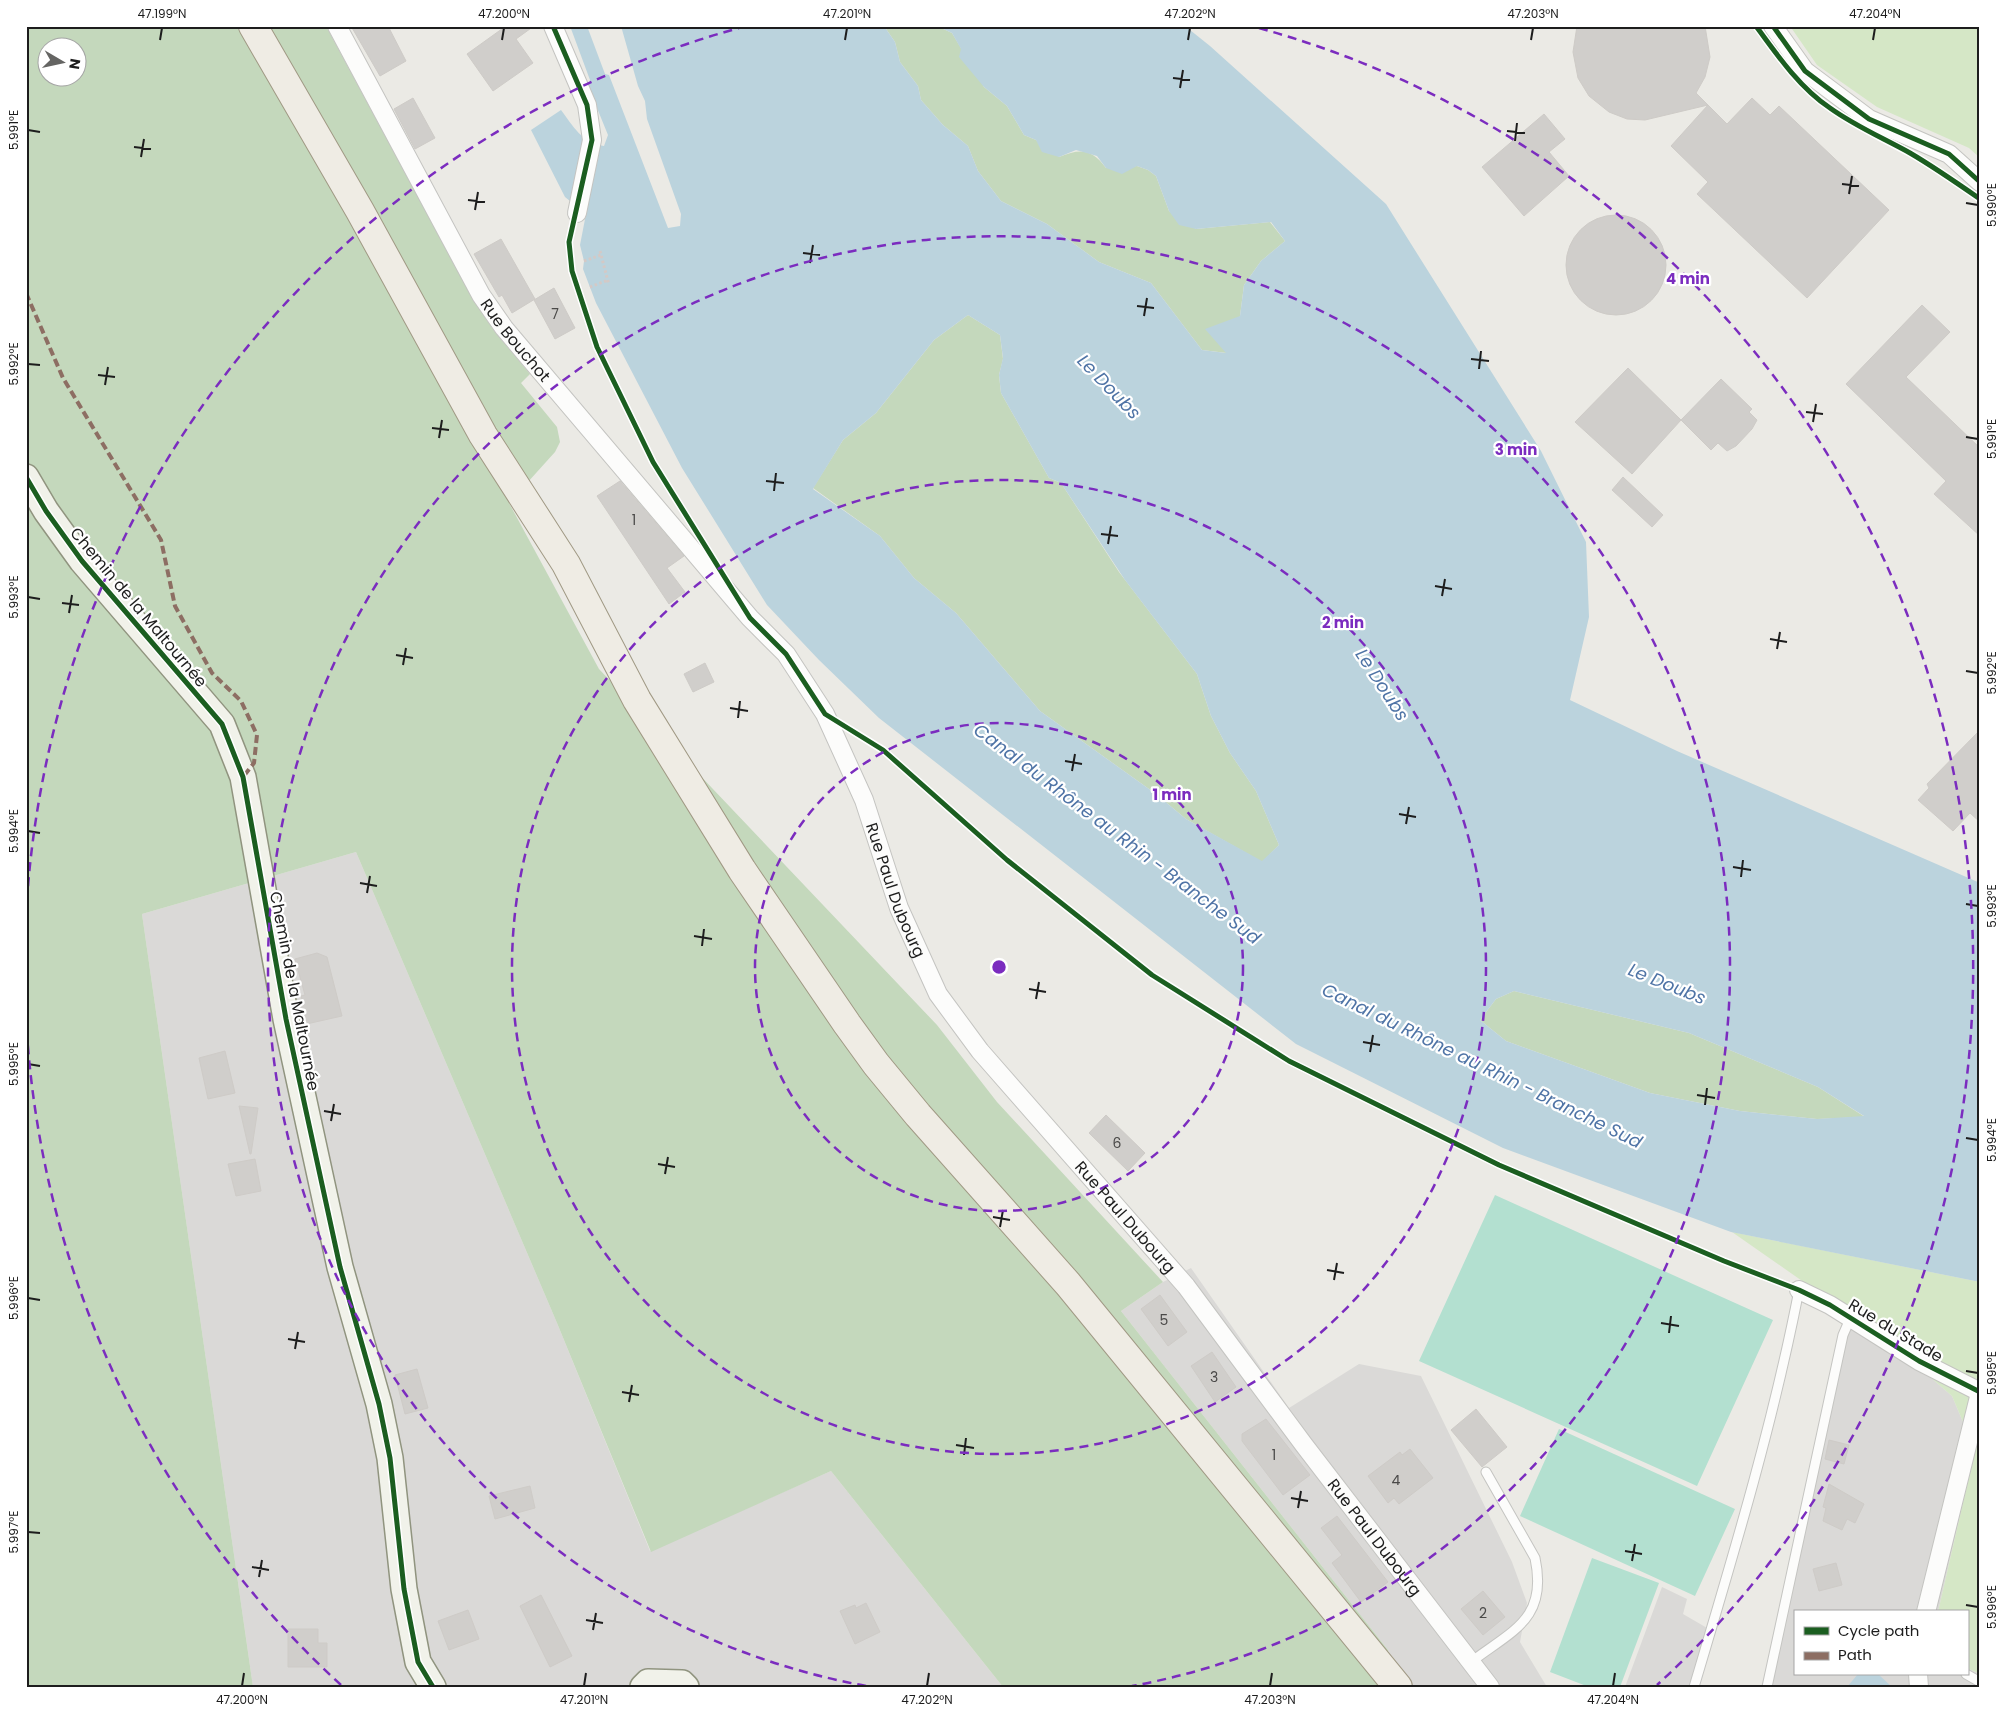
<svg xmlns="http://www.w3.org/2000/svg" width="2006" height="1713" font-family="Poppins,sans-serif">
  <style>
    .residential { fill: #dad9d7 }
    .grass { fill: #d5e7c6 }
    .forest { fill: #c4d8bc; fill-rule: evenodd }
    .pitch { fill: #b3e0d0 }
    .water { fill: #bbd3dd; fill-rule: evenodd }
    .building { fill: #d0cecb; stroke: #cecbc7 }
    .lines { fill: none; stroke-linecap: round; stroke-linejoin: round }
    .lane-casing { stroke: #c4c4c1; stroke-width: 11 }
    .street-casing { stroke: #c4c4c1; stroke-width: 20 }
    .secondary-casing { stroke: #90947f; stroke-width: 28 }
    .primary-casing { stroke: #a09984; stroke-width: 30 }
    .path { stroke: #d4c9c6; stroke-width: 3; stroke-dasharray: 2.5 2.5; stroke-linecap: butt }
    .lane { stroke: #fcfcfb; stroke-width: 9 }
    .street { stroke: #fcfcfb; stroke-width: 18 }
    .secondary { stroke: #f1f2ea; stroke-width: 25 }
    .primary { stroke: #efece4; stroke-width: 28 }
    .quiet { stroke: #8d6e63; stroke-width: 4; stroke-dasharray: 8 4; stroke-linecap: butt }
    .cycleway-casing { stroke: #fff; stroke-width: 8 }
    .cycleway { stroke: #1b5e20; stroke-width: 5 }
    .ticks { fill: none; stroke: #1d1d1d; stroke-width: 2 }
    .ring { fill: none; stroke: #7b2cbf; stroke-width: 2.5; stroke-dasharray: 9 6 }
    .labels { text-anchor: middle; stroke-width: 4.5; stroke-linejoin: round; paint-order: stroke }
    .number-label { font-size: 14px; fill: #4a4948 }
    .street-label { font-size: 16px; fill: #1d1d1d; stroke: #fff }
    .water-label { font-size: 18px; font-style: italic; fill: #4f74a6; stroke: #fff }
    .centre { fill: #7b2cbf; stroke: #fff; stroke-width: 2.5 }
    .ring-label { font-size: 15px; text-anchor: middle; font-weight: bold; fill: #7b2cbf; stroke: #fff; stroke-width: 4.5; stroke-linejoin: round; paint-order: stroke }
    .neatline { fill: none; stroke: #1d1d1d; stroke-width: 2 }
    .ticks-label { font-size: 12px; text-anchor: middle; fill: #1d1d1d }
  </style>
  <rect width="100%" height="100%" fill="#ebeae5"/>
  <!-- residential -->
  <path class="residential" d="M356,852L557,1323L650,1551L831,1471L1003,1687H253L142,914Z
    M1191,1268L1289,1408L1359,1364L1421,1376L1512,1562L1527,1603L1520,1642L1547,1687H1394L1388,1650L1121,1311L1163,1282Z
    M1848,1306L1952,1396L1975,1450L1938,1612H1795V1674H1967V1668L1980,1674V1687H1762Z
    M1662,1587L1687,1599L1683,1614L1714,1632L1699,1687H1625Z"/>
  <!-- grass -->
  <path class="grass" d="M1790,26H1980V158L1969,148L1877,107L1817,65Z
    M1732,1232L1980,1282V1674L1967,1668V1612H1938L1975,1450L1952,1396L1848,1306L1818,1292Z"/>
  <!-- forest -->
  <path class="forest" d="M26,26H326L474,301L495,332L530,374L521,383L557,427L560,442L555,452L509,503L599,669L937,1025L997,1102L1163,1282L1121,1311L1388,1650L1394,1687H1003L831,1471L651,1552L557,1323L356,852L142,914L253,1687H26ZM48,48H78V78H48Z
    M884,26H937L952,33L984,87L1007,106L1024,135L1036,140L1059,157C1081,148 1092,149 1106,168L1137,166L1148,170L1156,176L1169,211L1196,229L1270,222L1285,241L1261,261L1244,285L1240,316L1227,353L1202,350L1151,283L1099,262L1047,224L1001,201L978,171L968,146L943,125L921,100L918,86L900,62L895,42Z
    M968,315L1000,335L1003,359L999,375L1001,393L1049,478L1061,483L1119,572L1197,674L1211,716L1230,753L1256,791L1279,845L1262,862L1186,819L1156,794L1040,711L956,613L914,578L880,536L813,488L843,440L876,413L934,340Z
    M1514,991L1689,1033L1818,1087L1865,1117L1817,1119L1740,1111L1650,1093L1506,1041L1480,1020L1496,999Z"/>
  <!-- pitch -->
  <path class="pitch" d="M1495,1195L1773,1320L1697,1486L1419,1361Z
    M1559,1429L1735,1509L1695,1596L1520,1516Z
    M1592,1558L1659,1583L1620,1687H1589L1550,1672Z"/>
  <!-- water -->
  <path class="water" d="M570,26H587L605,74L609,75L668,228L680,226L681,214L647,119L645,101L638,86L621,26H884L895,42L900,62L918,86L921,100L943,125L968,146L978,171L1001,201L1047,224L1099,262L1151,283L1202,350L1226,353L1205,329L1240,316L1244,285L1261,261L1285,241L1271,222L1196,229L1179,225L1169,211L1156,176L1148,170L1137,166L1122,174L1106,168L1097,156L1076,150L1059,157L1042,152L1036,140L1024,135L1007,106L984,87L959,57L961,49L952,33L937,26H1185L1210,46L1386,204L1541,451L1586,542L1589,617L1570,700L1677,751L1980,883V1282L1731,1232L1503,1148L1296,1044L879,718L819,660L767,605L682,468L596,303L583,269L584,261L580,245L586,214L565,197L531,130L561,110C573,126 582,143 604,146L608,135L588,86L590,80ZM968,315L1000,335L1003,358L999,375L1001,393L1049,478L1061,483L1125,580L1197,674L1211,716L1230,753L1256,791L1279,845L1262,861L1186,819L1156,794L1040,711L956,613L914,578L880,536L813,489L843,440L876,413L934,340ZM1514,991L1689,1033L1818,1087L1864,1116L1817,1119L1740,1111L1650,1093L1506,1041L1480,1020L1496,999Z
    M1858,1674H1878L1892,1687H1847Z"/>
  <!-- building -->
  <path class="building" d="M351,26H388L406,61L380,76Z
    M506,26H534L516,39L533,63L493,91L467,54Z
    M1577,26H1705L1710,57L1705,77L1696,93L1708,105L1645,120L1627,119L1609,112L1589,96L1578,78L1573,52Z
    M413,98L435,138L415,149L394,109Z
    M1752,98L1770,115L1779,106L1889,210L1807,298L1697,194L1708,182L1671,146L1708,105L1727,124Z
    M1544,114L1565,139L1549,152L1569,176L1524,216L1482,167Z
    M1566 265a50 50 0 1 1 100 0a50 50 0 1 1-100 0Z
    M501,239L535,299L512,313L502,295L499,297L474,254Z
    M554,288L575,328L555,339L534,300Z
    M1922,305L1950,332L1906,377L1980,448V536L1934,494L1946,481L1846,384Z
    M1628,368L1681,420L1632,474L1575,422Z
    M1721,379L1752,409L1749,412L1757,420L1752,429L1736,446L1727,451L1718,443L1711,450L1681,420Z
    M1623,477L1663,515L1652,527L1612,490Z
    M620,481L684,556L667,568L685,592L669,604L597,496Z
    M705,663L714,682L693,692L684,674Z
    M1980,730V822L1970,813L1953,831L1918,800L1929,788L1927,784Z
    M317,953L327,957L342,1016L302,1025L297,1000L302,999L301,996L305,995L295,959Z
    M225,1051L235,1093L208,1099L199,1058Z
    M239,1106L258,1108L251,1154H250Z
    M1106,1115L1145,1153L1128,1171L1089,1133Z
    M255,1159L261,1191L236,1196L228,1164Z
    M1160,1295L1187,1332L1168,1346L1141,1309Z
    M1212,1352L1236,1387L1215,1402L1191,1366Z
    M417,1369L428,1408L405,1414L395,1375Z
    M1476,1409L1507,1447L1482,1467L1451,1430Z
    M1266,1419L1310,1475L1283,1495L1242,1441V1434Z
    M1829,1440L1849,1445L1844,1464L1825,1459Z
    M1410,1449L1433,1478L1399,1504L1394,1498L1388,1503L1368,1476L1400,1452L1402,1455Z
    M1829,1484L1864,1504L1855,1523L1847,1519L1842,1530L1823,1521L1826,1508L1823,1507Z
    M530,1486L535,1508L495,1519L489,1496Z
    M1337,1516L1388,1582L1361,1602L1332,1563L1342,1555L1321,1528Z
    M1836,1563L1842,1585L1819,1591L1813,1569Z
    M1483,1591L1505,1617L1483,1635L1461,1609Z
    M541,1595L572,1656L550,1667L520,1606Z
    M866,1603L880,1632L855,1644L840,1611L855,1605L856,1608Z
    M468,1610L479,1639L449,1650L438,1621Z
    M288,1629H318V1643H327V1667H288Z"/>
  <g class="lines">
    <!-- lane casing -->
    <g class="lane-casing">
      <path id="lane" d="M1471,1662C1513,1630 1548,1619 1535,1558L1486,1472
        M1966,1674L1980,1682
        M1694,1687C1733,1556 1773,1424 1799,1290
        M1767,1687L1843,1335L1850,1319"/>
    </g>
    <!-- street casing -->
    <g class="street-casing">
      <g id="street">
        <path id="s1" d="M337,26L481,295L504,328L750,618L786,654L825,714L864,800L899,908L938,994L980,1051L1186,1286L1304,1445L1490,1687"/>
        <path d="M553,26L587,105L592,140L577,213"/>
        <path d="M1773,26L1805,71L1869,119L1949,154L1980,182"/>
        <path d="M1799,1290L1830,1305L1919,1361L1980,1392"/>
        <path d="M1926,1612L1980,1393"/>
        <path d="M1918,1674L1919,1687"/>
      </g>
    </g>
    <!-- secondary casing -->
    <g class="secondary-casing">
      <path id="secondary" d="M26,477L46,511L82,561L222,724L243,777L286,1019L340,1267L379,1404L390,1458L404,1589L418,1662L433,1687
        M643,1687L648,1682L682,1683L686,1687"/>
    </g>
    <!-- primary casing -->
    <g class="primary-casing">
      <path id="primary" d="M253,26L360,211L483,435L566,564L637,700L742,870L847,1024L876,1064L918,1115L1068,1284L1398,1687"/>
    </g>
    <!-- path -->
    <path class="path" d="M600,251L609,285
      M584,261L601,255
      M590,287L608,280"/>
    <!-- lane -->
    <use href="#lane" class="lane"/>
    <!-- street -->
    <use href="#street" class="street"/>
    <!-- secondary -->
    <use href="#secondary" class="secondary"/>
    <!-- primary -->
    <use href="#primary" class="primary"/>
    <!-- quiet -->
    <path class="quiet" d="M26,293L63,378L161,540L175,606L212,673L241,701L257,735L254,763L243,777"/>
    <!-- cycleway casing -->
    <g class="cycleway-casing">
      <path id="cycleway" d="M553,26L587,105L592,140L569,242L572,271L597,347L653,462L750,618L786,654L825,714L883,750L1007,860L1152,975L1289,1061L1499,1165L1724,1261L1799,1290L1830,1305L1919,1361L1980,1392
        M1756,26C1777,55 1800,88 1830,108C1855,126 1883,138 1910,153C1934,167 1957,183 1980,199
        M1773,26L1805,71L1869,119L1949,154L1980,182
        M26,477L46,511L82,561L222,724L243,777L286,1019L340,1267L379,1404L390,1458L404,1589L418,1662L433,1687"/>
    </g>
    <!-- cycleway -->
    <use href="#cycleway" class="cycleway"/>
  </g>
  <!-- ticks -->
  <path class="ticks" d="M160,40L162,28M502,40L504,28M845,40L847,28M1188,40L1190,28M1531,40L1533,28M1873,40L1875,28M1173,78L1190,80M1180,88L1183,70M28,130L40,132M1507,131L1525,133M1515,141L1517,123M134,147L151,149M141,157L144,139M1842,184L1859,186M1849,194L1852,176M468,200L485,202M1966,203L1978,205M475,210L478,192M803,253L820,255M810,263L813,245M1137,306L1154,308M1144,316L1147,298M1471,359L1489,361M28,364L40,365M1479,369L1481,351M98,375L115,377M105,385L108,367M1806,412L1823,414M1813,422L1816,404M432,428L449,430M1966,437L1978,439M439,438L442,420M766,481L784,483M774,491L776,473M1101,534L1118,536M1108,544L1111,526M1435,586L1452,589M1442,596L1445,579M28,597L40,599M62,603L79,605M69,613L72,595M1770,639L1787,642M1777,649L1780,632M396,655L413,658M403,665L406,648M1966,671L1978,673M730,708L748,711M738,718L740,701M1065,761L1082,764M1072,771L1075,754M1399,814L1416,817M1406,824L1409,807M28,831L40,833M1733,867L1751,870M1741,877L1743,860M360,883L377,886M367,893L370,876M1966,904L1978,906M694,936L712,939M702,946L704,929M1029,989L1046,992M1036,999L1039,982M1363,1042L1380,1045M1370,1052L1373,1035M28,1064L40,1066M1697,1095L1715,1098M1705,1105L1707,1088M324,1111L341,1114M331,1121L334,1104M1966,1138L1978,1140M658,1164L675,1167M665,1174L668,1157M993,1217L1010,1220M1000,1227L1003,1210M1327,1270L1344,1273M1334,1280L1337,1263M28,1298L40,1300M1661,1323L1679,1326M1669,1333L1671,1316M288,1339L305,1342M295,1349L298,1332M1966,1371L1978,1373M622,1392L639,1395M629,1402L632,1385M956,1445L974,1448M964,1455L966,1438M1291,1498L1308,1501M1298,1508L1301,1491M28,1532L40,1533M1625,1551L1642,1554M1632,1561L1635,1544M252,1567L269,1570M259,1577L262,1560M1966,1605L1978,1607M586,1620L603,1623M593,1630L596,1613M242,1686L244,1673M584,1686L586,1673M927,1686L929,1673M1270,1686L1272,1673M1613,1686L1615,1673"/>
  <!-- distance rings -->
  <g class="ring">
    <circle cx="999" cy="967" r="244"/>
    <circle cx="999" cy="967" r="487"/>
    <path d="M866 1686A731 731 0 1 1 1132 1686"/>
    <path d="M341 1685A974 974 0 0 1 26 1018M26 916A974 974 0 0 1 739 28M1259 28A974 974 0 0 1 1657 1685"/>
  </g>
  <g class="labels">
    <!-- number labels -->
    <g class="number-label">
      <text x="555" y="319">7</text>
      <text x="634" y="525">1</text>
      <text x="1117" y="1148">6</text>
      <text x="1164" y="1325">5</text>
      <text x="1214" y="1382">3</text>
      <text x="1274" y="1460">1</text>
      <text x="1396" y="1485">4</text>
      <text x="1483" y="1618">2</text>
    </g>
    <!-- street labels -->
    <g class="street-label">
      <text dy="6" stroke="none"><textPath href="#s1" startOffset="362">Rue Bouchot</textPath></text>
      <text transform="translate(139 607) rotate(50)" y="6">Chemin de la Maltournée</text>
      <text dy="6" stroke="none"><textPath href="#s1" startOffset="1038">Rue Paul Dubourg</textPath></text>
      <text transform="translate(295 991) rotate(79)" y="6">Chemin de la Maltournée</text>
      <text dy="6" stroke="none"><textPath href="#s1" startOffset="1442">Rue Paul Dubourg</textPath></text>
      <text transform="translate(1896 1330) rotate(31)" y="6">Rue du Stade</text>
      <text dy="6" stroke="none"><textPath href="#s1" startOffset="1848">Rue Paul Dubourg</textPath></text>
    </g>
    <!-- water labels -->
    <g class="water-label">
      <text transform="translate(1109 387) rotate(46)" y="6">Le Doubs</text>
      <text transform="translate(1382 685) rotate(57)" y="6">Le Doubs</text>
      <text transform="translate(1117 834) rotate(37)" y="6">Canal du Rhône au Rhin - Branche Sud</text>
      <text transform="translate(1667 984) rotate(22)" y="6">Le Doubs</text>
      <text transform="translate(1482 1066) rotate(26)" y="6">Canal du Rhône au Rhin - Branche Sud</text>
    </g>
  </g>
  <circle cx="999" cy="967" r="8" class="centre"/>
  <g class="ring-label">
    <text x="1688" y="284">4 min</text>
    <text x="1516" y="455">3 min</text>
    <text x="1343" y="628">2 min</text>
    <text x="1172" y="800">1 min</text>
  </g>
  <!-- border -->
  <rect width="2006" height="1713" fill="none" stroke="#ffffff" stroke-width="55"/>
  <!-- legend -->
  <rect x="1794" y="1610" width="175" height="65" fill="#ffffff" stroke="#a5a5a5"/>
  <rect x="1804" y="1627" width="25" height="8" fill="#1b5e20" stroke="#a5a5a5"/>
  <text x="1838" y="1636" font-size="15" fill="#1d1d1d">Cycle path</text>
  <rect x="1804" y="1652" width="25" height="8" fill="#8d6e63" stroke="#a5a5a5"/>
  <text x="1838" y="1660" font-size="15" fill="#1d1d1d">Path</text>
  <!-- north arrow -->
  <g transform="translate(62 62) rotate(99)"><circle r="24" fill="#ffffff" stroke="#a5a5a5"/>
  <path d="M0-4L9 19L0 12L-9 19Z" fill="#656563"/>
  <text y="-8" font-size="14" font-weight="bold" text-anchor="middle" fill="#1d1d1d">N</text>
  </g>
  <rect x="28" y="28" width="1950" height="1658" class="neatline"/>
  <g class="ticks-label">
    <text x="162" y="18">47.199°N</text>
    <text x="504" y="18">47.200°N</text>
    <text x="847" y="18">47.201°N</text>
    <text x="1190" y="18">47.202°N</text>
    <text x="1533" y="18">47.203°N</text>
    <text x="1875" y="18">47.204°N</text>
    <text transform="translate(14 130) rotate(-90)" y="4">5.991°E</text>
    <text transform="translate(1992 205) rotate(-90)" y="4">5.990°E</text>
    <text transform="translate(14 364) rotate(-90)" y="4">5.992°E</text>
    <text transform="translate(1992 439) rotate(-90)" y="4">5.991°E</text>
    <text transform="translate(14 597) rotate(-90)" y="4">5.993°E</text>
    <text transform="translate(1992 673) rotate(-90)" y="4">5.992°E</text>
    <text transform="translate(14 831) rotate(-90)" y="4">5.994°E</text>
    <text transform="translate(1992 906) rotate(-90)" y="4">5.993°E</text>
    <text transform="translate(14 1064) rotate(-90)" y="4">5.995°E</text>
    <text transform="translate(1992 1140) rotate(-90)" y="4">5.994°E</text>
    <text transform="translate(14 1298) rotate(-90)" y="4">5.996°E</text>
    <text transform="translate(1992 1373) rotate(-90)" y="4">5.995°E</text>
    <text transform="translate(14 1532) rotate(-90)" y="4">5.997°E</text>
    <text transform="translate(1992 1607) rotate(-90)" y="4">5.996°E</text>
    <text x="242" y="1704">47.200°N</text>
    <text x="584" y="1704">47.201°N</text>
    <text x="927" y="1704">47.202°N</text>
    <text x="1270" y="1704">47.203°N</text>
    <text x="1613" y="1704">47.204°N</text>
  </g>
</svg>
